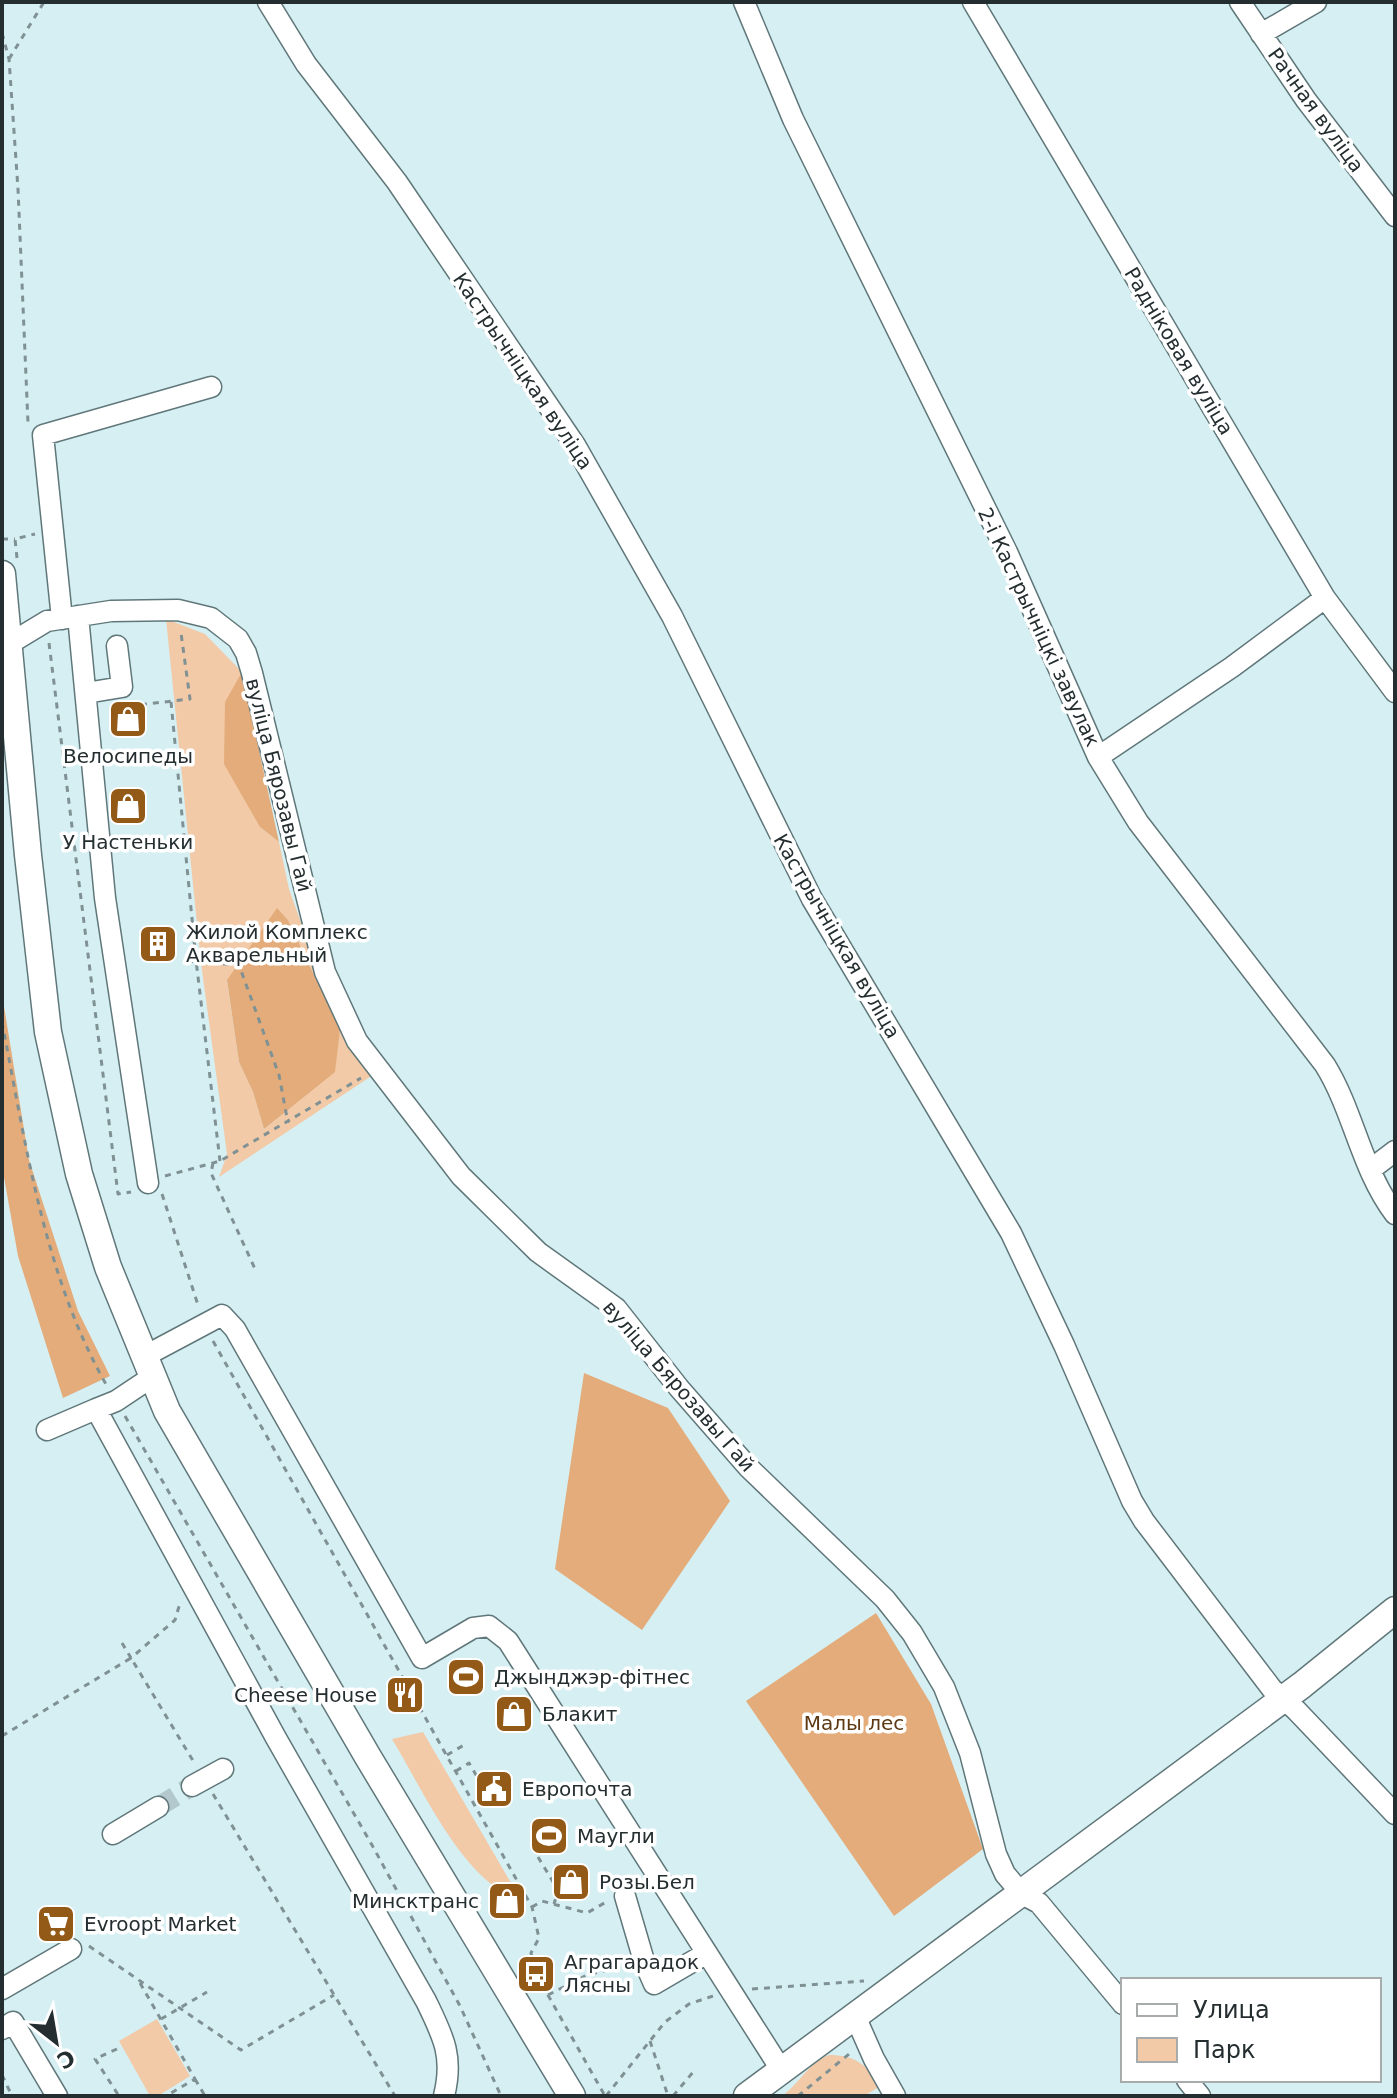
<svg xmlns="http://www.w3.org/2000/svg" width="1397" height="2098" font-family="'DejaVu Sans',sans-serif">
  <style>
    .green { fill: #f2caa7; fill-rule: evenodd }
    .forest { fill: #e3ac7a }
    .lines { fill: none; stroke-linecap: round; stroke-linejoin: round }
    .minor-tunnel { stroke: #b2c8cc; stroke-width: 20; stroke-dasharray: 20 10; stroke-linecap: butt }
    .minor-casing { stroke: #60777a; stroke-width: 23 }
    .major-casing { stroke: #60777a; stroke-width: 29 }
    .path { stroke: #809194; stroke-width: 3; stroke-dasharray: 6 6; stroke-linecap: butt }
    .minor { stroke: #fff; stroke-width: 20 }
    .major { stroke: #fff; stroke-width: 26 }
    .labels { text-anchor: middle; stroke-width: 7; stroke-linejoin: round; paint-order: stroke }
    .street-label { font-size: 20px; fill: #242d2f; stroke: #fff }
    .poi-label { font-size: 20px; fill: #242d2f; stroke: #fff; text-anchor: start }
    .park-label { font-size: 20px; fill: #5d3812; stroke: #fff }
  </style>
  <rect width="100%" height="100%" fill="#d6eff3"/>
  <!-- green -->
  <path class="green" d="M166,619L205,634L242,672L260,827L279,842L289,889L324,987L373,1075L219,1177L227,1154L201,963ZM277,909L288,920L340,1030L334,1072L264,1129L253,1092L239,1062L227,981Z
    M423,1732L514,1888L504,1893C456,1865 421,1787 392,1739Z
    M157,2019L190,2076L158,2096H150L119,2041Z
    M829,2055C853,2055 869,2064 879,2087L864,2096H782C800,2083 809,2062 829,2055Z"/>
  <!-- forest -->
  <path class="forest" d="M242,672L279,842L260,827L224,764L225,702Z
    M277,908L288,920L340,1030L335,1072L264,1129L253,1092L239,1062L227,980Z
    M2,994L29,1160L78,1311L110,1376L63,1398L18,1256L2,1166Z
    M584,1373L668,1408L730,1501L642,1630L555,1569Z
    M876,1613L931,1704L983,1849L894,1916L746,1701Z"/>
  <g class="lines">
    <!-- minor-tunnel -->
    <path class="minor-tunnel" d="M158,1807L192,1786"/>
    <!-- minor casing -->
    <g class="minor-casing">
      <path id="minor" d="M268,2L306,64L397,182L575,445L672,616L812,899L1011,1233L1064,1345L1132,1501L1144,1521L1272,1689L1296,1710L1395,1814
        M744,2L793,119L1007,552L1098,757L1138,822L1325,1065C1354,1112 1361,1169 1395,1214
        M973,2L1325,598L1395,692
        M1240,2L1306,100L1395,216
        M1261,34L1316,2
        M78,616L105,898L148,1183
        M62,619L43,435L211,387
        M9,644L47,621L111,611L178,610L211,618L238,639L246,653L252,673L325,972L357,1041L461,1176L538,1252L616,1308L679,1388L748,1467L885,1599L912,1633L944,1687L970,1753L996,1854L1005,1874L1022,1894L1039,1903L1123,2004
        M86,693L122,687L117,646
        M1098,757L1232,667L1325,598
        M1370,1170L1395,1151
        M145,1356L222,1315L235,1329L422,1658L473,1628L489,1626L508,1641L782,2071
        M96,1409L116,1401L152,1377
        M47,1430L96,1409L276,1738L426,2001C443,2036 454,2056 444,2096
        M192,1786L223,1769
        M113,1834L158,1807
        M625,1896L644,1961L654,1984L707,1953
        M2,1989L71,1949
        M855,2016L874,2059L895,2096
        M2,2029L13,2022L57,2096
        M1187,2080L1200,2096"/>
    </g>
    <!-- major casing -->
    <g class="major-casing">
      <path id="major" d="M2,574L28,855L48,1032L79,1174L108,1267L167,1411L368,1757L572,2096
        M747,2096L1302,1685L1395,1610"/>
    </g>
    <!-- path -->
    <path class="path" d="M2,33L9,59L18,189L28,423
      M9,59L44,2
      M2,539H15
      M17,558L15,539L35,534
      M49,643L118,1194L131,1192
      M171,702L196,960L220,1161
      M129,706L190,699L181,633
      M187,961L239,965L279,1075L288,1123
      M2,1022C26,1145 44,1276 107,1386
      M213,1163L211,1173L255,1269
      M165,1176L220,1161L361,1078
      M162,1194L198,1305
      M213,1341L532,1907L539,1938L531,1953L536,1974L605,2096
      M125,1416L372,1845L460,2006L501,2096
      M122,1643L131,1658L175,1620L180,1603
      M2,1736L131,1658L195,1764
      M447,1755L464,1745
      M456,1771L469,1763L482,1785
      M213,1794L395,2096
      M538,1857L558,1890L554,1904
      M532,1907L542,1901L587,1913L606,1902
      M89,1946L241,2050L334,1995
      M140,1983L195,2079L166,2096
      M752,1989L864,1981
      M548,1995L587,1975L625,1966
      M161,2019L207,1992
      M650,2041L668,2096
      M117,2049L95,2059L119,2096
      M2,2075L12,2096
      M195,2079L205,2096
      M606,2096L665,2022L689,2004L713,1996
      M673,2096L694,2071
      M798,2096L849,2054"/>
    <!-- minor -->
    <use href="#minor" class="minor"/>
    <!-- major -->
    <use href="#major" class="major"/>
  </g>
  <!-- icons -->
  <defs>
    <g id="shop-square" transform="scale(2)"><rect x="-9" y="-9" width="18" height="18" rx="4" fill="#935917" stroke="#fff"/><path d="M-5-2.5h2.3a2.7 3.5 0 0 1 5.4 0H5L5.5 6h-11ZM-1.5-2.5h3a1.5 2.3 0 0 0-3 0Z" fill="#fff"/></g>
    <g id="building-square" transform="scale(2)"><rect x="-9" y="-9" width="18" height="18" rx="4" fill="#935917" stroke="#fff"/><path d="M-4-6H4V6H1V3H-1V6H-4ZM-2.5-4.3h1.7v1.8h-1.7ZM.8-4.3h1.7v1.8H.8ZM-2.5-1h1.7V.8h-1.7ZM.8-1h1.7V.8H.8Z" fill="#fff"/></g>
    <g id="stadium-square" transform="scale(2)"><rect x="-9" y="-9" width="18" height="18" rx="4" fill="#935917" stroke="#fff"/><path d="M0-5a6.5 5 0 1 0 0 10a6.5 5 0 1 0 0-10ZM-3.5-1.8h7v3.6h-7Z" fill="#fff"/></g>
    <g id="restaurant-square" transform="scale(2)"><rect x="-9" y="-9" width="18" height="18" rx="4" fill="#935917" stroke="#fff"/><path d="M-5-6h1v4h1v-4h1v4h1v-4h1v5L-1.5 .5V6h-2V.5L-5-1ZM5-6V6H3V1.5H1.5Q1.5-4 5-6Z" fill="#fff"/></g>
    <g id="civic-square" transform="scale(2)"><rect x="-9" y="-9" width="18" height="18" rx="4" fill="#935917" stroke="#fff"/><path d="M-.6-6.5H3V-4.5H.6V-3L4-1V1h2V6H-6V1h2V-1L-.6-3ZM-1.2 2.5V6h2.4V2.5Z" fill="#fff"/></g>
    <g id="supermarket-square" transform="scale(2)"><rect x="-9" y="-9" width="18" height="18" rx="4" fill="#935917" stroke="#fff"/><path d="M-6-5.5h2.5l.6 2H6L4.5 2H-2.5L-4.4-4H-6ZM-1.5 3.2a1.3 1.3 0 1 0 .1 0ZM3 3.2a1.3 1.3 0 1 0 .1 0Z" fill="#fff"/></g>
    <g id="bus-square" transform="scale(2)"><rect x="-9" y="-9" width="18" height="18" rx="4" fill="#935917" stroke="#fff"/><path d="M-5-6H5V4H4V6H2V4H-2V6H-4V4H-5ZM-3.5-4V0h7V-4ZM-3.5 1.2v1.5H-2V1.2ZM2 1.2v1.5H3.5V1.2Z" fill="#fff"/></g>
  </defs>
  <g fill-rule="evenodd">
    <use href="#shop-square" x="128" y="719"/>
    <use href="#shop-square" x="128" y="806"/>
    <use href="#building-square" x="158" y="944"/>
    <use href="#stadium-square" x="466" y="1677"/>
    <use href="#restaurant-square" x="405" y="1695"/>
    <use href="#shop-square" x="514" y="1714"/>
    <use href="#civic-square" x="494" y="1789"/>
    <use href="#stadium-square" x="549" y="1836"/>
    <use href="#shop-square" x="571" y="1882"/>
    <use href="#shop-square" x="507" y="1901"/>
    <use href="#supermarket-square" x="56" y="1924"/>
    <use href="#bus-square" x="536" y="1974"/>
  </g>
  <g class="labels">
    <!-- street labels -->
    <g class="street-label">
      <text transform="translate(1316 110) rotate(54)" y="7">Рачная вуліца</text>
      <text transform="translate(1179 351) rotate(59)" y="7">Радніковая вуліца</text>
      <text transform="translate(523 371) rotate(56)" y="7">Кастрычніцкая вуліца</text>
      <text transform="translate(1039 627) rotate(65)" y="7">2-і Кастрычніцкі завулак</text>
      <text transform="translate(279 785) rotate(76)" y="7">вуліца Бярозавы Гай</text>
      <text transform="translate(837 936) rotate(60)" y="7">Кастрычніцкая вуліца</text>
      <text transform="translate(679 1386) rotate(49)" y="7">вуліца Бярозавы Гай</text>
    </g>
    <!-- poi labels -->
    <g class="poi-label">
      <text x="128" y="763" text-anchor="middle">Велосипеды</text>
      <text x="128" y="849" text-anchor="middle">У Настеньки</text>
      <text x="186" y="939">Жилой Комплекс<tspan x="186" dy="23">Акварельный</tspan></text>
      <text x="494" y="1684">Джынджэр-фітнес</text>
      <text x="377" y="1702" text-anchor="end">Cheese House</text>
      <text x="542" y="1721">Блакит</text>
      <text x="522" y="1796">Европочта</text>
      <text x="577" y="1843">Маугли</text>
      <text x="599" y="1889">Розы.Бел</text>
      <text x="479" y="1908" text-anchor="end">Минсктранс</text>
      <text x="84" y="1931">Evroopt Market</text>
      <text x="564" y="1969">Аграгарадок<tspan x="564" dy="23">Лясны</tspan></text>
    </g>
    <!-- park labels -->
    <g class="park-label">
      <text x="854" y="1730">Малы лес</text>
    </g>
  </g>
  <!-- border -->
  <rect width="1397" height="2098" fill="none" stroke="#242d2f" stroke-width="8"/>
  <!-- legend -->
  <rect x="1121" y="1978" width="260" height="104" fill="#ffffff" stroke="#a7abac" stroke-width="2"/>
  <rect x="1137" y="2004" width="40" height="12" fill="#ffffff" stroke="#a7abac" stroke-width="2"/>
  <text x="1193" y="2018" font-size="24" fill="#242d2f">Улица</text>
  <rect x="1137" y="2038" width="40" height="24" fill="#f2caa7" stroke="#a7abac" stroke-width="2"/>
  <text x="1193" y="2058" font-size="24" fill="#242d2f">Парк</text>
  <!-- north arrow -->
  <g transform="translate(56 2042) rotate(149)" stroke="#ffffff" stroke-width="6" paint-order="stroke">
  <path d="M0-6L14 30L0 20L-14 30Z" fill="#242d2f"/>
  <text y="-12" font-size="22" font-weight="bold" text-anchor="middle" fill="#242d2f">С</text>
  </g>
</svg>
